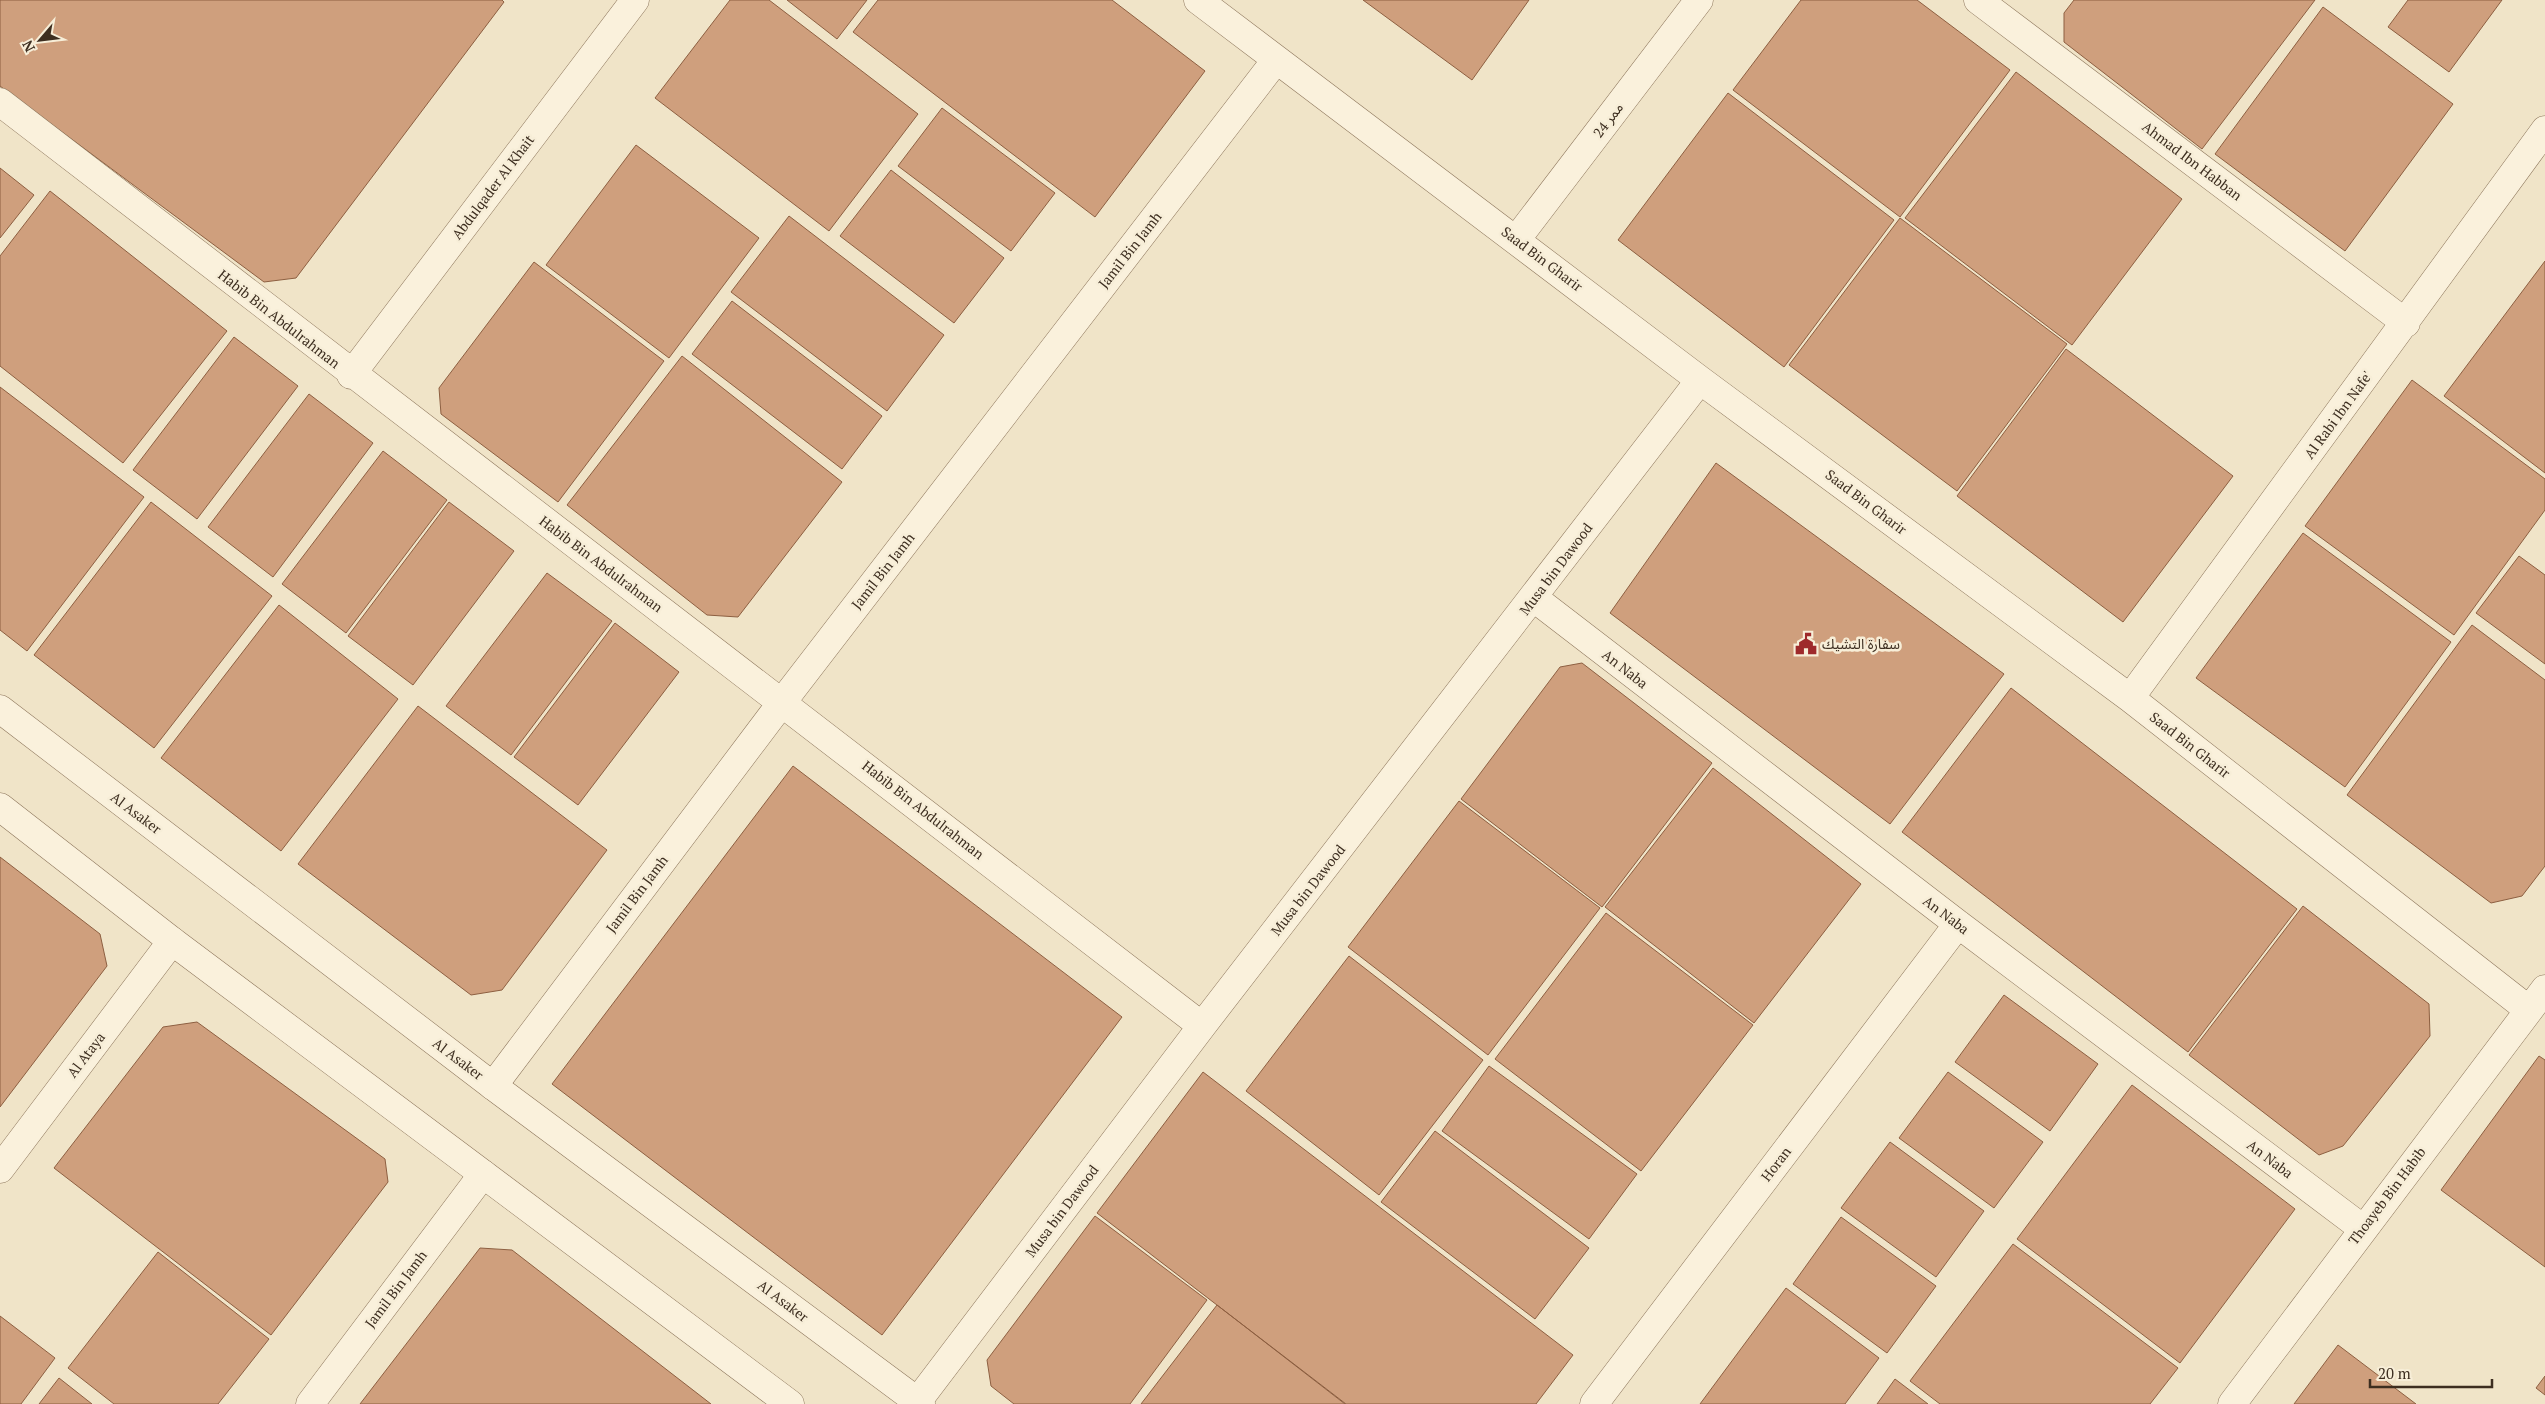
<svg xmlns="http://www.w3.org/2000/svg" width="2545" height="1404" font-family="'PT Serif','Noto Sans Arabic',serif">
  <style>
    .building { fill: #cf9f7d; stroke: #8d5f41 }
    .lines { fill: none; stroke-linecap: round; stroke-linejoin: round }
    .minor-casing { stroke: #8d765c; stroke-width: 29 }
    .tertiary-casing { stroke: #8d765c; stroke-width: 29 }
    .minor { stroke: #faf1dc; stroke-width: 28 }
    .tertiary { stroke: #faf1dc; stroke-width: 28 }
    .labels { text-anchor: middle; stroke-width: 5; stroke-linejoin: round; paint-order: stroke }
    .street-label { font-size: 14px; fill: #3d2e20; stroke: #f7eed8 }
    .poi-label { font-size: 14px; fill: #3d2e20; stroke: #f7eed8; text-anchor: start }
  </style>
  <rect width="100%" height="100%" fill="#f0e4c8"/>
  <!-- building -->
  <path class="building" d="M0,0H502L504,2L296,278L264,282L0,86Z
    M730,0H769L918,114L829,231L655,98Z
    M787,0H867L837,39Z
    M878,0H1112L1205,71L1095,217L853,32Z
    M1363,0H1529L1472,80Z
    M1801,0H1917L2010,70L1900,217L1733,90Z
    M2074,0H2315L2202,149L2064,42V13Z
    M2408,0H2502L2449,72L2388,27Z
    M2323,7L2453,104L2345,251L2215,154Z
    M2016,72L2182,199L2072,345L1905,218Z
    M1728,93L1894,220L1784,367L1618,240Z
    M942,108L1055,193L1011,251L898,166Z
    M636,145L759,238L669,358L546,265Z
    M0,168L34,195L0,238Z
    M891,170L1004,258L954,323L840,236Z
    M50,191L227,331L123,463L0,366V256Z
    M789,216L944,335L887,411L731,292Z
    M1900,218L2067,344L1957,491L1789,365Z
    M2545,261V473L2444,396Z
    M534,262L664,361L558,502L441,414L439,388Z
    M732,301L882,416L842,469L692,354Z
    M234,337L298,386L197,519L133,470Z
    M2066,349L2233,476L2123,622L1957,496Z
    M682,356L842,482L738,617L707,615L567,505Z
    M2412,380L2545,479V510L2454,635L2305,526Z
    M0,387L144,497L27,651L0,630Z
    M309,394L373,443L273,577L208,527Z
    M383,451L447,500L346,633L282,584Z
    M1716,463L2004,674L1890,824L1610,613Z
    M151,502L272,596L154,748L34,655Z
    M449,502L514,551L413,685L348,636Z
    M2303,533L2451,642L2345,787L2196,678Z
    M2519,556L2545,575V664L2476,613Z
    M547,573L612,621L511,755L446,706Z
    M279,605L398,699L281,851L161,758Z
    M615,623L679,672L578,805L514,757Z
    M2472,625L2545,680V866L2522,896L2491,903L2347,795Z
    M1582,663L1712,763L1602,907L1461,799L1560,667Z
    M2011,688L2297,909L2188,1052L1902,832Z
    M418,706L607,850L502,990L471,995L298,864Z
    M793,766L1122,1017L882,1335L552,1084Z
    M1713,768L1861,884L1754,1023L1605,907Z
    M1459,801L1600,908L1488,1055L1348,947Z
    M0,857L100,934L107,966L0,1107Z
    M2303,906L2429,1004L2430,1036L2343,1146L2319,1155L2189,1055Z
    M1606,913L1753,1025L1641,1171L1495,1059Z
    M1349,956L1483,1060L1379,1195L1246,1091Z
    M2004,995L2098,1064L2050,1131L1955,1062Z
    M197,1022L385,1159L388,1182L271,1335L54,1168L163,1027Z
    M2539,1056L2545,1060V1267L2441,1190Z
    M1489,1066L1637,1174L1589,1239L1442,1131Z
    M1203,1072L1573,1355L1536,1404H1346L1097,1213Z
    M1948,1072L2043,1142L1994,1208L1899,1138Z
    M2132,1085L2295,1209L2180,1363L2017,1239Z
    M1435,1131L1589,1248L1535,1319L1381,1202Z
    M1890,1142L1984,1211L1936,1277L1841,1208Z
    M1095,1216L1207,1300L1130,1404H1014L991,1386L987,1360Z
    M1841,1217L1936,1286L1887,1353L1793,1284Z
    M2013,1244L2178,1368L2150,1404H1940L1910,1381Z
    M480,1248L512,1250L711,1404H360Z
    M158,1252L269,1339L218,1404H114L68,1368Z
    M1786,1288L1879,1358L1845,1404H1700Z
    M1217,1305L1345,1404H1141Z
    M0,1316L55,1358L21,1404H0Z
    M2338,1345L2416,1404H2294Z
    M2545,1376V1395L2536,1388Z
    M59,1378L92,1404H39Z
    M1895,1379L1928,1404H1877Z"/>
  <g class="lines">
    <!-- minor casing -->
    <g class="minor-casing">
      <path id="minor" d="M1198,0L1700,380L2130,698L2529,1010
        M1978,0L2406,323
        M0,102C399,412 802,717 1202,1026
        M1516,240L1699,0
        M351,375L635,0
        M1534,598L1958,924L2362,1228
        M2130,698L2545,130
        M493,1086L783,701L1276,60
        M0,1169L172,941
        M917,1402L1202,1026L1700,380
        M310,1404L483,1174
        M1594,1404L1958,924
        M2232,1404L2545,989"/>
    </g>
    <!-- tertiary casing -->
    <g class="tertiary-casing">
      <path id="tertiary" d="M0,709L493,1086L921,1404
        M0,807L172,941L790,1404"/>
    </g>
    <!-- minor -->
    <use href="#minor" class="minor"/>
    <!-- tertiary -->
    <use href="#tertiary" class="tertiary"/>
  </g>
  <!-- icons -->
  <defs>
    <g id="civic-bare" transform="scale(1.725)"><path d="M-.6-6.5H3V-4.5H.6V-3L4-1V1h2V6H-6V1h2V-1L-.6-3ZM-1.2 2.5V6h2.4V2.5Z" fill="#9e2a2b" stroke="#f7eed8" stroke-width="2.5" paint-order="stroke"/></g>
  </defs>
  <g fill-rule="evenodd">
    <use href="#civic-bare" x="1806" y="644"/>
  </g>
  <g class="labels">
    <!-- street labels -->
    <g class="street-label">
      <text transform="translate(1608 120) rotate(-53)" y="5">ممر 24</text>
      <text transform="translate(2192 161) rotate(37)" y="5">Ahmad Ibn Habban</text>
      <text transform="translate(493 187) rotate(-53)" y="5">Abdulqader Al Khait</text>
      <text transform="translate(1130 250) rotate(-52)" y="5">Jamil Bin Jamh</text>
      <text transform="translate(1542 259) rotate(37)" y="5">Saad Bin Gharir</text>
      <text transform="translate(279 319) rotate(38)" y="5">Habib Bin Abdulrahman</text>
      <text transform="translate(2338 415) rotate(-54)" y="5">Al Rabi Ibn Nafe'</text>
      <text transform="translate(1866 502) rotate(37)" y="5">Saad Bin Gharir</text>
      <text transform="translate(601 564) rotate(37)" y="5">Habib Bin Abdulrahman</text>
      <text transform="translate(1556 569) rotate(-53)" y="5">Musa bin Dawood</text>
      <text transform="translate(883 571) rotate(-52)" y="5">Jamil Bin Jamh</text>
      <text transform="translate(1625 669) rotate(38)" y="5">An Naba</text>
      <text transform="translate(2190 745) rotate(38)" y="5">Saad Bin Gharir</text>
      <text transform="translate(923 810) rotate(38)" y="5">Habib Bin Abdulrahman</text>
      <text transform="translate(136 813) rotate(37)" y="5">Al Asaker</text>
      <text transform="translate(1308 890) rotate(-52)" y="5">Musa bin Dawood</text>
      <text transform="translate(637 894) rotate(-53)" y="5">Jamil Bin Jamh</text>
      <text transform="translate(1946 915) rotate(37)" y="5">An Naba</text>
      <text transform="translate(86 1055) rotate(-53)" y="5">Al Ataya</text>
      <text transform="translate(458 1059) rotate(37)" y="5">Al Asaker</text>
      <text transform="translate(2270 1159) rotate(37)" y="5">An Naba</text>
      <text transform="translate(1776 1164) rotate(-53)" y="5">Horan</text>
      <text transform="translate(2387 1196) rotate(-53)" y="5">Thoayeb Bin Habib</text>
      <text transform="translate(1062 1211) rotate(-53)" y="5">Musa bin Dawood</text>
      <text transform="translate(396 1289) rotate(-53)" y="5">Jamil Bin Jamh</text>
      <text transform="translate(783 1301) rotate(37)" y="5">Al Asaker</text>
    </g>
    <!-- poi labels -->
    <g class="poi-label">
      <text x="1822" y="649">سفارة التشيك</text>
    </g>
  </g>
  <!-- north arrow -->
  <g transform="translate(40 40) rotate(242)" stroke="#f7eed8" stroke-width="4" paint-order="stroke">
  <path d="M0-4L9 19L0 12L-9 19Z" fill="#3d2e20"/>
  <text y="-8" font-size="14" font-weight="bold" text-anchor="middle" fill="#3d2e20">N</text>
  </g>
  <!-- scale -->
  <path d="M2370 1379v8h122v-8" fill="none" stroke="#3d2e20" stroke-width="2.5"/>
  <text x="2378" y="1379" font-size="15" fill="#3d2e20" stroke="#f7eed8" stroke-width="4" paint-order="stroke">20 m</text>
</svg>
